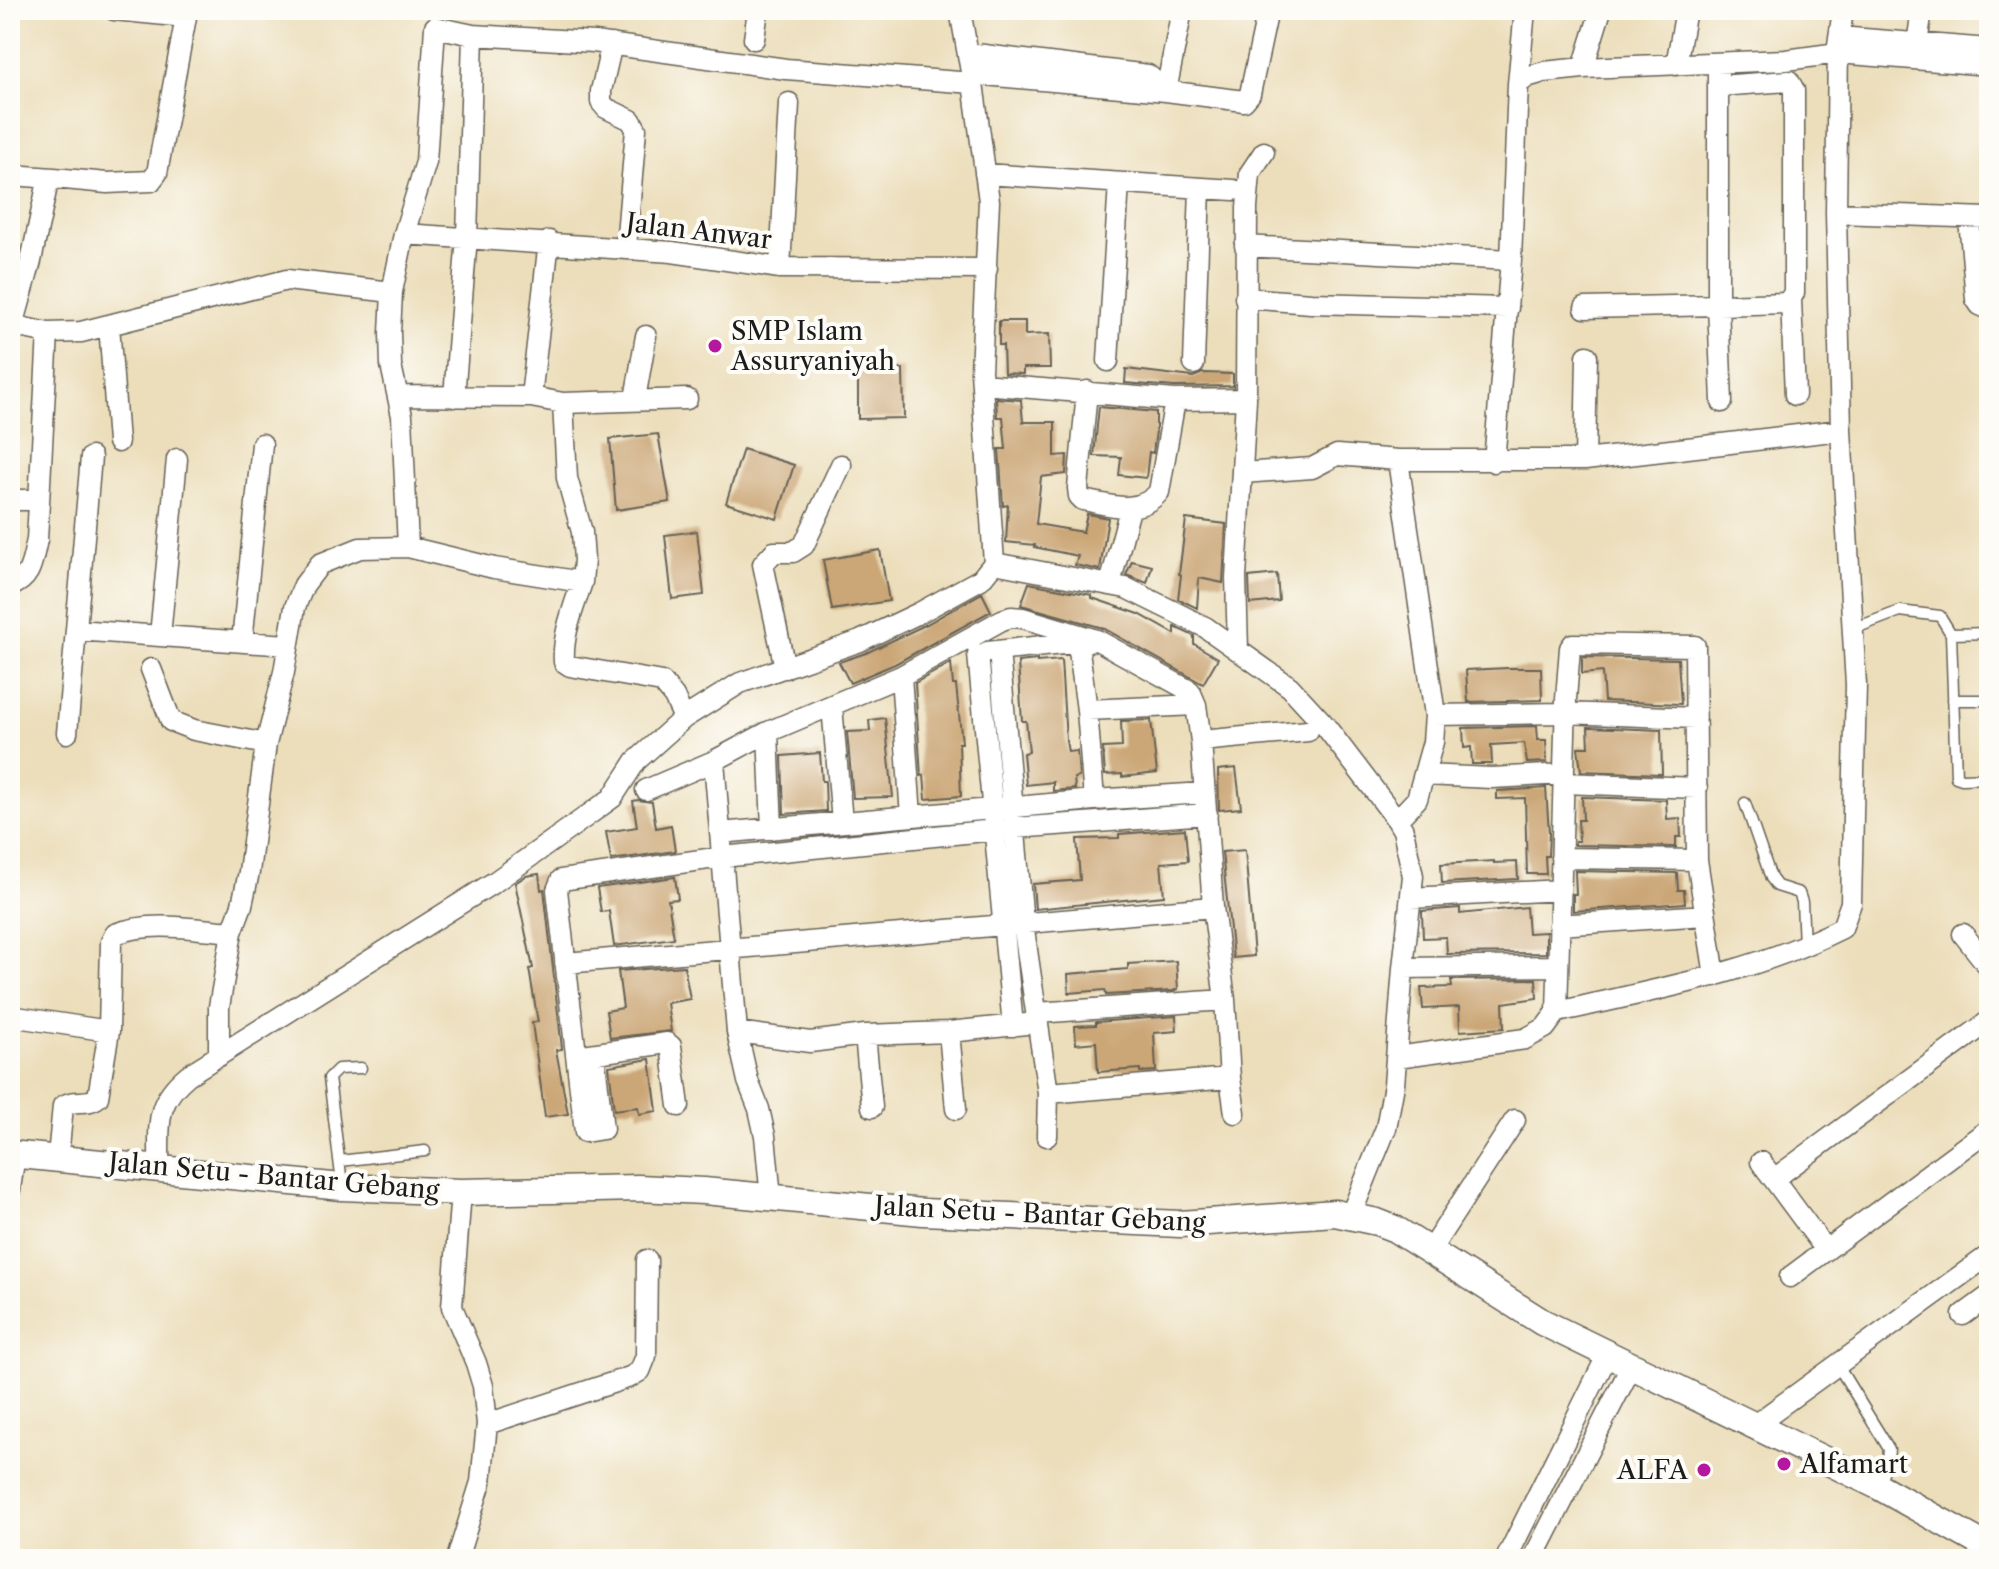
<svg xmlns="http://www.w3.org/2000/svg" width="1999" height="1569" font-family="'Libre Caslon Text',serif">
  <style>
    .building { fill: #cba676 }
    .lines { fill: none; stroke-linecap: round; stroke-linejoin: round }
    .service-casing { stroke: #656054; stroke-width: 13 }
    .minor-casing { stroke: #656054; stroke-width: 23 }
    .secondary-casing { stroke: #656054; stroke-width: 29 }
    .service { stroke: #fff; stroke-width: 10 }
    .minor { stroke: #fff; stroke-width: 20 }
    .secondary { stroke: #fff; stroke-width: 26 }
    .poi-dot { fill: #b5179e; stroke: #fdfcf7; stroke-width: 3 }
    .labels { text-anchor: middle; stroke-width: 8; stroke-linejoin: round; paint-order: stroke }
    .street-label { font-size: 26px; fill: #1c1c1c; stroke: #fdfcf7 }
    .poi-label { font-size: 26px; fill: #1c1c1c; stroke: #fdfcf7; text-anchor: start }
  </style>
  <rect width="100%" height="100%" fill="#fdfcf7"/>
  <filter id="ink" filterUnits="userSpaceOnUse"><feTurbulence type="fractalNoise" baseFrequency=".0125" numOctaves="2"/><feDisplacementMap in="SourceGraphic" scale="16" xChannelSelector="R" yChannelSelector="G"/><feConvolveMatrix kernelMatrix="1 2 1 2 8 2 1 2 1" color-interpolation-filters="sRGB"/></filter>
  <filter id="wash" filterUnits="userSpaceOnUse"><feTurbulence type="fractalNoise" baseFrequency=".006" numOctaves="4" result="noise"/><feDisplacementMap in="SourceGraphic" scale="32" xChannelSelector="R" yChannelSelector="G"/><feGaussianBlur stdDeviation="1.8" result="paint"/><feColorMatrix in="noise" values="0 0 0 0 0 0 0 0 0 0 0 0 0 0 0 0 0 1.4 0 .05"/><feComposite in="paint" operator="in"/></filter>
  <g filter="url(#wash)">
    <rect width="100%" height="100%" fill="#ecdebb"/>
    <g id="blocks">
      <!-- building -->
      <path class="building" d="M999,321H1025V335L1049,334L1050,368H1023V374L1004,373L1003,345H999Z
        M858,369H903L904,418L858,419Z
        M1126,369L1193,377L1203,373L1233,374V386L1175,387L1125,383Z
        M996,398L1021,400L1023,422H1055V456L1067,455L1066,474L1041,477L1036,524L1083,532L1087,514L1108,518L1100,570L1075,565L1078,556L1034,547L1035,545L1006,542L1008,505L1003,506L999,449H1006L1003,417H997Z
        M1099,407L1156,412V431L1153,453L1149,452L1146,478L1119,475L1121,457L1094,456Z
        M658,434L670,502L616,510L610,439Z
        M743,449L794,465L777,519L726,503Z
        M1186,519L1226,524L1223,583L1199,578L1197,608L1178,599L1181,575L1179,574Z
        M697,531L704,595L672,599L665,535Z
        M880,550L889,601L832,610L823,560Z
        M1132,561L1152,566L1147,583L1126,575Z
        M1277,574L1279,601L1250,604L1249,577Z
        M1029,583L1092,595V598L1139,614L1175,634V627L1194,636V644L1218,658L1203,684L1103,628L1021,605Z
        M982,593L991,611L895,664L850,683L839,662L866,653L925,625Z
        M1582,657L1678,659L1681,704L1604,701L1602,672L1582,674Z
        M1037,660V662L1061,660L1066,741L1068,752L1077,751L1079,777L1074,778L1075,789L1053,791V782L1026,785L1023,753L1029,752L1026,721H1022L1018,662Z
        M951,663L953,685H956L962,743H959L961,796L926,799L924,775L921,776L915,683Z
        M1508,668H1541L1542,700L1468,702L1466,670Z
        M885,718L893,797L853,798L847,732L870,731L869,720Z
        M1151,720L1157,773L1122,777V774L1105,775L1103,748L1122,747L1121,721Z
        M1537,726L1538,740H1546L1547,762L1527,763L1524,743L1491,745L1492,764H1472L1471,747L1464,748L1463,728Z
        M1588,727L1661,730L1662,774L1581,771L1578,747H1589Z
        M820,753L822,781H825L826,811L784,814L782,756Z
        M1236,768L1241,808L1219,810L1218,770Z
        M1546,788L1549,833L1548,856H1545L1546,874H1527L1525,798L1497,799V791Z
        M1582,797L1666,800L1667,819L1680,818L1681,837H1676V847L1575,845V841H1579L1578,820H1583Z
        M638,800L652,802L656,828L671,825L675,851L611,860L606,832L637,827L633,801Z
        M1185,829L1188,861L1161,863L1164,896L1035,909L1033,884L1080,880L1077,839L1119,838V834Z
        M1245,850L1254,956L1233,958L1222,852Z
        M1494,861V863L1517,862L1518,879L1442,883L1441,864Z
        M1575,871L1677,873L1678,890H1684L1685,903L1573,911V894H1576Z
        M539,874L541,890L544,889L562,1049L556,1050L568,1114L545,1117L532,1023L538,1022L529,969L533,968L515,883L526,876Z
        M675,877L678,899L668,900L674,938L614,946L609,911L601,912L597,888Z
        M1526,907L1528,933L1546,932V953L1447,954L1446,937L1423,938L1422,911L1460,908V914Z
        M1176,961L1178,989L1173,991L1106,995L1105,990L1069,993L1068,974L1128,969V964Z
        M684,966L690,999L667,1003L671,1031L610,1038L606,1011L623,1008L618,971Z
        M1536,979L1537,998L1503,1003L1504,1028L1460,1031L1459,1007L1423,1009L1421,988L1452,987L1451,980Z
        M1176,1016L1177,1031L1154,1033L1156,1071L1140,1072V1069L1098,1072L1096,1042L1076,1044L1075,1026L1096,1025V1022Z
        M650,1059L657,1111L639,1114L638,1107L614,1110L609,1066Z"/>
    </g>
  </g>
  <g filter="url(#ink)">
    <use href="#blocks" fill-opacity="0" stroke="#656054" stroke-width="2"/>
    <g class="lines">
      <!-- service casing -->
      <g class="service-casing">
        <path id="service" d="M1853,629L1900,611L1940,616L1951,634L1956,777L1962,779L1989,778
          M1951,634L1989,633
          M1953,700H1989
          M1745,803L1771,878L1777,886L1799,893L1802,902L1804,945
          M340,1161L425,1151
          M342,1184L329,1078L338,1069L361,1068
          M1838,1366L1889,1449L1888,1458L1879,1484"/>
      </g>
      <!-- minor casing -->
      <g class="minor-casing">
        <path id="minor" d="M1182,10L1166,91L1244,101L1250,94L1268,10
          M1839,37L1989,49
          M754,39L758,10
          M612,44L601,91V102L606,108L631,120L636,129L626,247
          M1917,44L1922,10
          M968,53L1148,75L1166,91L972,74
          M1676,65L1686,10
          M1583,68L1601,10
          M1518,84L1525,10
          M1718,86L1789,81L1794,90V293L1787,303L1718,305L1722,402
          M985,174L1234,190
          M10,175L54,178
          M1836,213L1989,218
          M1969,219L1976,299L1980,305L1989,309
          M404,234L672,252L780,268L987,269
          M1245,246L1511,260
          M780,268L789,103
          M1245,298L1311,303L1508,308
          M1791,300L1795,395
          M1585,308L1718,305V72
          M10,325L48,333L81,332L287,280L392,292
          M109,325L118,442
          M13,326L31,261L47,186L54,178L107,183L151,181L157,173L186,17L114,10
          M1108,361L1119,183
          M1194,364L1200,188
          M982,384L1175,400L1246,399
          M1087,391L1078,488L1079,496L1083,500C1110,505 1139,516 1159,492L1175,400
          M400,396L531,397L563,403L567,478L582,532L584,560L582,582
          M454,397L467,237L473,35
          M531,397L549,241
          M635,399L646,336
          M563,403L687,399
          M1585,460L1587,356
          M1494,462L1511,260L1518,84L1527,77L1544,72L1583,68L1786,60L1838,53L1989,65
          M1242,473L1312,468L1337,455L1398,460H1585L1841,430L1836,213L1838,45L1843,10
          M10,500H29
          M408,547L494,568L582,582C574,607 562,635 564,662L570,666L662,682L674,697L684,718
          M994,563L1126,588L1205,627L1290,687L1323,723L1397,820L1403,830L1413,876L1403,968L1394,1085L1386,1128L1350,1217
          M1110,584L1130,509
          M10,586C32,579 32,560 37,540L48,333
          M76,630L288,645
          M160,636L177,459
          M242,642L262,444
          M1078,643L1087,710L1094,800
          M1238,650L1236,578L1246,399L1247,208L1250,173L1264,152
          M987,652L1091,641
          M978,654L1013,1026
          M785,668L763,564L774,552H793L804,545L841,465
          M151,669L171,721L194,730L266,744
          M901,676L911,816
          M832,706L842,822
          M1087,710L1196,705
          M1435,715L1565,713L1695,718
          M768,732L772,829
          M67,733L91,457
          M1201,741L1308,731
          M714,761L737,1032L748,1081L759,1109L765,1136L771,1198
          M1424,775L1492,778L1564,774
          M1563,783L1697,788
          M646,790L714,761L768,732L901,676L1002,620L1011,617L1023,618L1097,640L1190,691L1196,705L1201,741L1213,907L1225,1000L1230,1078L1048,1093L1023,923L999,651
          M1397,820L1417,799L1433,742L1435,715L1398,460
          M720,833L1094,800L1204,793
          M1561,858L1697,860
          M1411,898L1560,890
          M1559,925L1705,915
          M1963,934L1989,967
          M565,963L1213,907
          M1403,968L1558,966
          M1557,1012C1654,990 1753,973 1842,928L1851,903L1856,685L1841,430
          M1036,1013L1225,1000
          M10,1016L109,1031
          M737,1032L810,1042L865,1035L949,1032L1026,1024
          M949,1032L956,1109
          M865,1035L872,1107
          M594,1054L603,1129L585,1132L557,890L561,880L722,857L1015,828L1207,814
          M583,1055L667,1043L671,1046L679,1106
          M219,1056V1007L232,932L242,905L249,872L266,744L284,672L295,607L304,585L320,564L360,548L408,547L402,416L391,365L390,333L392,292L404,234L426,162L435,27L473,35L594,42L786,69L973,83
          M1397,1057L1525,1039L1545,1028L1557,1012L1566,699L1570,648L1573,644L1695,646L1697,860L1715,976
          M1230,1078L1235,1113
          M1047,1136L1048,1093
          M58,1157L63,1106C74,1098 88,1106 98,1097L109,1031L111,942L115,934C150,920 196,929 232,932
          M1761,1162L1826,1250
          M159,1167C160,1125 153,1104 188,1075L496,881L580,821L612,798L636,761L684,718L740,683L860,641L919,613L981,579L994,563L981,371L989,201L973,83L960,10
          M1774,1179L1989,1021
          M10,1189L15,1154
          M1429,1252L1515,1120
          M1790,1277L1989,1129
          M1963,1315L1989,1296
          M487,1424L630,1377L640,1371L646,1356L647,1260
          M1753,1426L1989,1255
          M457,1559L481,1482L487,1424L483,1386L476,1363L452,1307L461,1192
          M1506,1559L1607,1356
          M1533,1559L1631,1367"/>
      </g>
      <!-- secondary casing -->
      <g class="secondary-casing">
        <path id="secondary" d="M10,1154L342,1187L461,1192L638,1188L704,1191L923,1212L1180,1224L1335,1213L1377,1222L1395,1229L1542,1322L1878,1486L1989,1548"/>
      </g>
      <!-- service -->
      <use href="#service" class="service"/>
      <!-- minor -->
      <use href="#minor" class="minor"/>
      <!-- secondary -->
      <use href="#secondary" class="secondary"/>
    </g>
  </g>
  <!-- markers -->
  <g class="poi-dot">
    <circle cx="715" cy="346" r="8"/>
    <circle cx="1784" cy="1464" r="8"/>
    <circle cx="1704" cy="1470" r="8"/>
  </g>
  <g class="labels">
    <!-- street labels -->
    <g class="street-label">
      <text transform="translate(699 231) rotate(7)" y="9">Jalan Anwar</text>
      <text transform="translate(274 1176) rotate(5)" y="9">Jalan Setu - Bantar Gebang</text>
      <text transform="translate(1040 1214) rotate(3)" y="9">Jalan Setu - Bantar Gebang</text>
    </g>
    <!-- poi labels -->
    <g class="poi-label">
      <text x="731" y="340">SMP Islam<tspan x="731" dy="30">Assuryaniyah</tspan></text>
      <text x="1800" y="1473">Alfamart</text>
      <text x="1688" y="1479" text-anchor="end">ALFA</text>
    </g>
  </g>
  <!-- margin -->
  <rect width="1999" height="1569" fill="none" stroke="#fdfcf7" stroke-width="40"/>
</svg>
